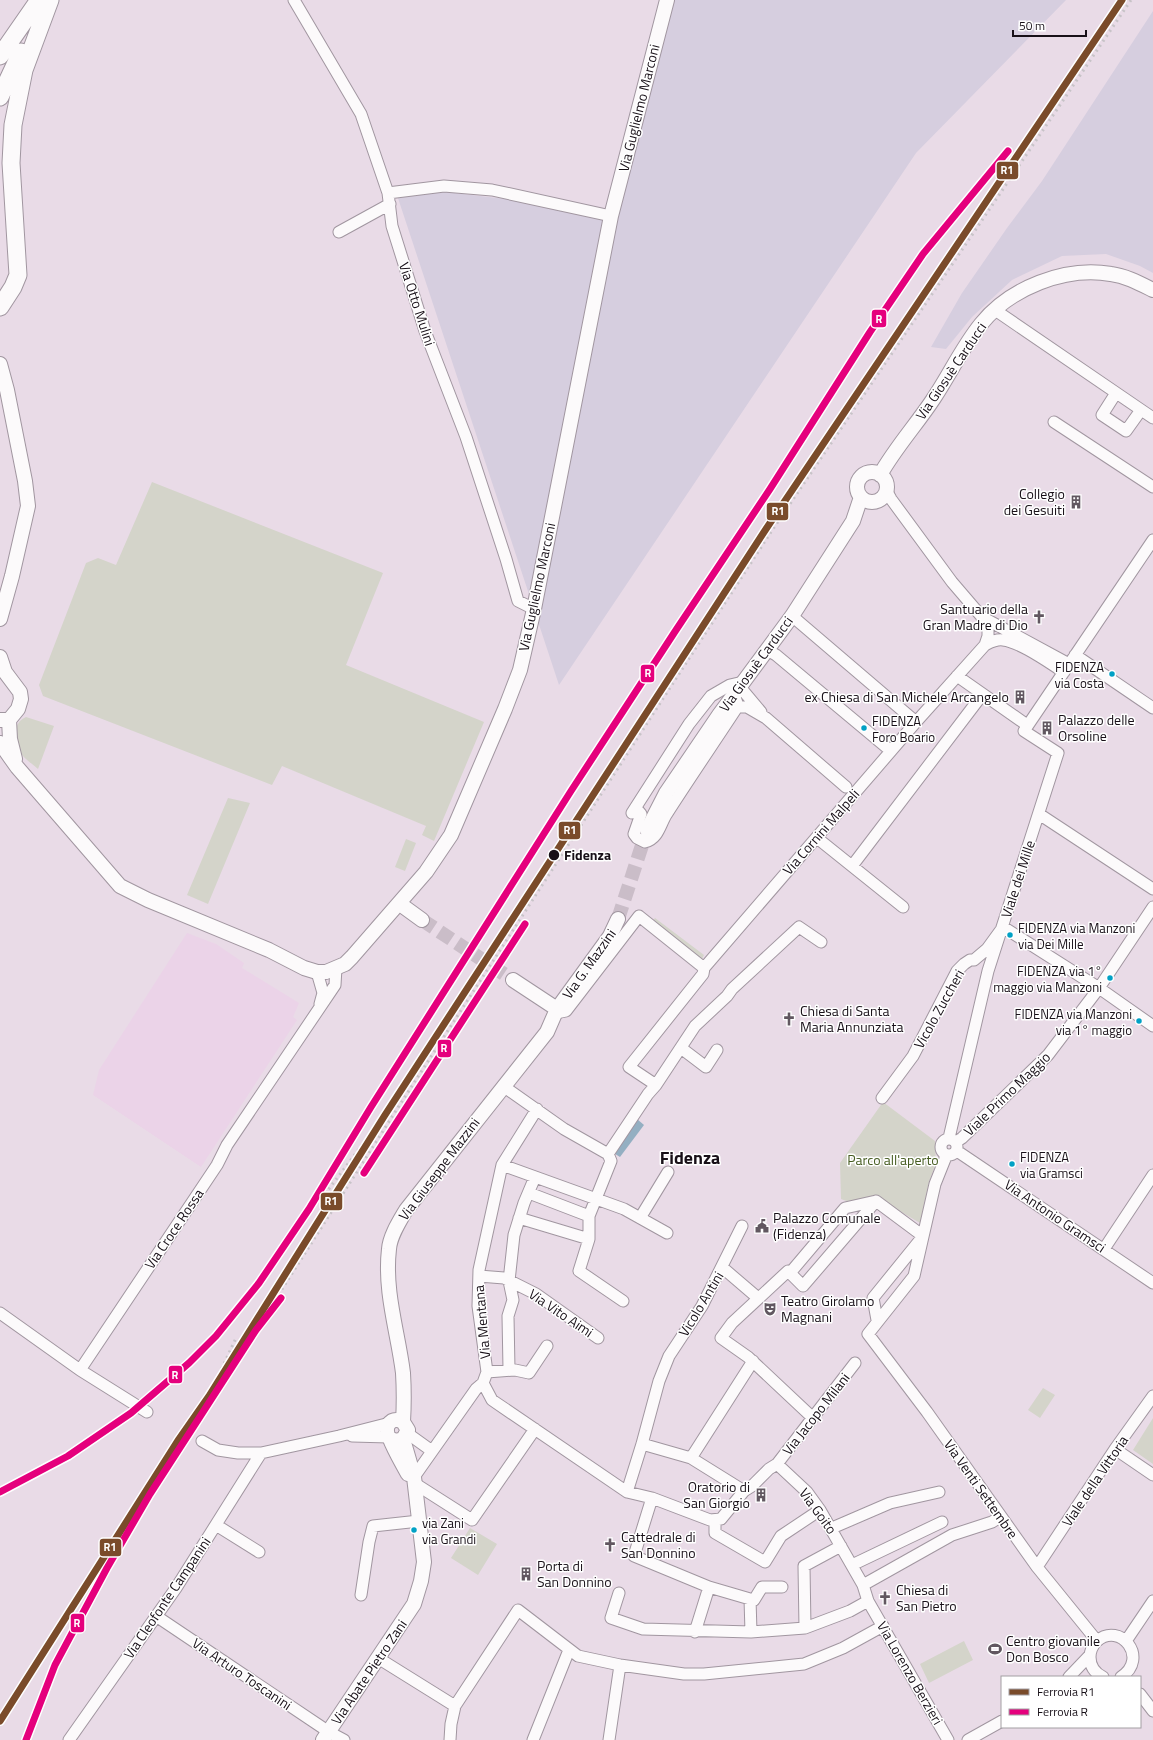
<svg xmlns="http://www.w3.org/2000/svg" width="1153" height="1740" font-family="'Titillium Web',sans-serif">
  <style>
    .industrial { fill: #d6cedf }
    .built { fill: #ebd3e8 }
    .green { fill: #d4d4ca }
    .water { fill: #94afc2 }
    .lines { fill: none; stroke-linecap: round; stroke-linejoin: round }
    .tertiary-tunnel { stroke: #cabdc8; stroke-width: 14; stroke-dasharray: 14 7; stroke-linecap: butt }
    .minor-casing { stroke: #a196a0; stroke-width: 13 }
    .tertiary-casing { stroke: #a196a0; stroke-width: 16 }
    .primary-casing { stroke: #a196a0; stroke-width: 19 }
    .minor { stroke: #fcfafb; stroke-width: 11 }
    .tertiary { stroke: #fcfafb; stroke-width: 14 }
    .primary { stroke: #fcfafb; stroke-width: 17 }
    .rail { stroke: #c7c3c7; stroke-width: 3; stroke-dasharray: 2 4; stroke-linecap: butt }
    .rail-1-casing { stroke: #fff; stroke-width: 10 }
    .rail-2-casing { stroke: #fff; stroke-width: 10 }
    .rail-1 { stroke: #7a4b2a; stroke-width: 7 }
    .rail-2 { stroke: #e5007d; stroke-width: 7 }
    .bus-dot { fill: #01a1c5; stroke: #fff; stroke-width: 1.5 }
    .stop-dot { fill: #181018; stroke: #fff; stroke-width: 1.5 }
    .labels { text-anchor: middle; stroke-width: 3; stroke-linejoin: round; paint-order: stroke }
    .bus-label { font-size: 13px; fill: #181018; stroke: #fff; text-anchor: start }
    .street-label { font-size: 14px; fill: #181018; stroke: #fff }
    .poi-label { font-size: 14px; fill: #181018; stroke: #fff; text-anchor: start }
    .stop-label { font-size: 14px; font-weight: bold; fill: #181018; stroke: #fff; text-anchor: start }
    .park-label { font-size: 14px; fill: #465c21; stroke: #fff }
    .district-label { font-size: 18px; font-weight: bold; fill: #181018; stroke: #fff }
    .line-badge { stroke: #fff; stroke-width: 1.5 }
    .badge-label { font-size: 11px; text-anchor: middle; font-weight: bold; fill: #fff }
  </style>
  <rect width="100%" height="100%" fill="#e9dbe7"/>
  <!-- industrial -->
  <path class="industrial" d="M670,0H1066L916,153L559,685L394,186L609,211Z
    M1153,11V273L1140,266L1106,254L1062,256L1012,280L972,317L946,349L931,347L962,293L1007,228L1042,181Z"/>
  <!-- built -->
  <path class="built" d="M187,933L216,944L244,963L242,968L299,1003L293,1017L297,1020L201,1167L93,1095L99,1070Z"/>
  <!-- green -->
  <path class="green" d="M152,482L383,573L346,665L484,722L434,841L422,835L426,826L282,766L272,785L43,696L39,685L86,563L98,558L116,565Z
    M26,717L54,726L38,769C24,757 16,754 16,734C16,725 18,721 26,717Z
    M228,798L250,803L208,904L187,895Z
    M406,839L416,843L405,871L395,867Z
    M655,918L704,955L702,959L652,922Z
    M883,1102L935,1141L936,1163L929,1182L920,1223L874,1196L849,1202L841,1199L840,1163Z
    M1043,1388L1055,1395L1040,1418L1028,1410Z
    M1153,1418V1464L1133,1450Z
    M470,1528L497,1544L478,1575L451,1558Z
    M964,1641L973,1660L929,1683L920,1664Z"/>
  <!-- water -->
  <path class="water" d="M637,1119L644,1125L620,1157L612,1152Z"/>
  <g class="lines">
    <!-- tertiary-tunnel -->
    <path class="tertiary-tunnel" d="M618,919L647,830
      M422,920L513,980"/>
    <!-- minor casing -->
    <g class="minor-casing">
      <path id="minor" d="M294,0L361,114L388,193L392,226L425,331L466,437L506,559L518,601L534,609
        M388,193L444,186L492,190L611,216
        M339,232L390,204
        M995,310L1153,418
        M1116,393L1102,415L1126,431L1141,410
        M1054,422L1153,487
        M886,490L891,499L952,582L982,617L988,629V636L985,645
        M792,616L916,722
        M982,617L1069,664
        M767,650L776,655L891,751
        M1075,655L1153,708
        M957,676L1027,725
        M740,687L761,712
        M737,707H747L766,718L846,787
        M636,808L641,814L634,834L637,838L645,842C658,839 660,825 666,815C689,779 713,744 736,709L737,703L734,695
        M632,813L689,724L711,696L730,685L743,682
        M1039,814L1153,889
        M817,838L903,907
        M852,866L982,695
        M317,972L323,993L320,1004
        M556,1013L566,1011L639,916L704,968
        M681,1048L706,1067L717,1050
        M656,1085L629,1067L703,974L704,968L916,722L985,645C991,642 996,639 1003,640C1020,642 1048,662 1064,672
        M503,1086L564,1129L608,1154
        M882,1098L913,1056L957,971L964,964L970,960H974L987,949L1003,927L1099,988L1153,1026
        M949,1138L988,971L1058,753L1024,731L1153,540
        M941 1147a8 8 0 1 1 16 0a8 8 0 1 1-16 0Z
        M956,1142L962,1138L1048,1055L1099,988L1153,907
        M957,1151L1153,1283
        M608,1154L648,1094L656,1085L695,1026L727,996L732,989L799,927L821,942
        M608,1154L611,1161L589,1216V1239L579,1271L623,1301
        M945,1154V1159L935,1184L914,1276L868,1334L927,1412L1037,1567L1097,1641
        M502,1165L624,1209L667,1233
        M529,1193L589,1216
        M876,1201L923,1236
        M519,1218L589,1239
        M640,1218L668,1172
        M1104,1249L1153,1175
        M723,1268L758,1298
        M790,1273L845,1208L876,1201
        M479,1276L504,1278L536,1294L598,1338
        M0,1313L80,1370L217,1165L227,1145L335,985L336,968
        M877,1320L873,1298L920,1240
        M509,1369L508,1316L513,1300L509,1281L514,1235L524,1203L535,1177
        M80,1370L147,1412
        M487,1372L515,1370L529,1373L547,1346
        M483,1383L492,1400L627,1492L652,1498L710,1520L721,1519L744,1491L752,1486L769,1469L777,1464L855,1363
        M813,1418L748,1357L721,1338L732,1323L788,1271L803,1286L876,1201
        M407,1433L432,1451
        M352,1436L389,1437
        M202,1441L218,1450L238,1453H261L339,1436L390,1423
        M642,1444L691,1458L744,1491
        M1115,1449L1153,1475
        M691,1458L753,1361
        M777,1464L807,1492L820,1510L863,1585L868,1601L948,1740
        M414,1477L476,1389L483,1383L487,1372L478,1306L479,1270L502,1165L537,1109
        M414,1483L472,1520L535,1429
        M627,1492L642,1444L659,1381L669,1356L702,1306L742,1226
        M652,1498L634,1556L709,1587L750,1599L754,1600L762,1587H782
        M715,1520V1533L765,1562L781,1536L820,1510
        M216,1525L259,1552
        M832,1528L890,1503L939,1492
        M852,1565L942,1522
        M1037,1567L1115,1449L1153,1396
        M863,1585L952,1535L992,1522L1000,1517
        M619,1593L611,1618L643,1629L751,1632L805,1628L850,1611L868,1601
        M361,1595L369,1542L373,1526L419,1521
        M750,1599L751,1632
        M156,1616L329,1732L344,1740
        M805,1628L804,1566L841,1546
        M695,1632L709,1587
        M1126,1641L1153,1601
        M378,1658L455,1706
        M1069,1677L1090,1655
        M1103,1677C1095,1673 1090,1666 1090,1657C1090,1651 1093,1645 1097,1641C1120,1621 1150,1658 1121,1677
        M1140,1694L1153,1711
        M69,1740L176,1588L261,1453
        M450,1740L451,1724L455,1706L518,1610L578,1656L620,1665L684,1674H704L804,1664L843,1648L883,1626
        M533,1740L569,1650
        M609,1740L620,1665
        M968,1740L1002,1721"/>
    </g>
    <!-- tertiary casing -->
    <g class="tertiary-casing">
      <path id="tertiary" d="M0,364L7,390L25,481L28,506L12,576L0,619
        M857 487a15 15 0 1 1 30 0a15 15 0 1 1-30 0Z
        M880,475C895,448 917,424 934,398C950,374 963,346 981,324C1010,288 1065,266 1111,274C1126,276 1139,283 1153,290
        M0,657L5,672L20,692L21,699L18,709L9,720H0
        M9,720L10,739L15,759
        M0,743L17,767L120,886L148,900L269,950L304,968L317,972H326L345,964L352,957L426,872L451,835L505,709L520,670L534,609L611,216L667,0
        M647,830L666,793L719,715L792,616L853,521L861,497
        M400,904L422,920
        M513,980L557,1009
        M403,1422C404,1405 404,1389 403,1373C398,1332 384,1292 389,1249C390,1236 399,1222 406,1210L547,1032L557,1009L610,936L618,919
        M391,1439L396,1441L403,1439L408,1430L403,1422C399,1420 396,1419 392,1421C389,1423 387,1426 387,1429C386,1436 404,1467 408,1474
        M323,1740L414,1604L421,1581L424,1562L414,1477L403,1439"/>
    </g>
    <!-- primary casing -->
    <g class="primary-casing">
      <path id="primary" d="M0,56L39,0
        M0,97L21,52
        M0,307L13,287L18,275L11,163L13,125L24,70L50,0"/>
    </g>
    <!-- minor -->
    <use href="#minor" class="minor"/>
    <!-- tertiary -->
    <use href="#tertiary" class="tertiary"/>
    <!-- primary -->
    <use href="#primary" class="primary"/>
    <!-- rail -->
    <path class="rail" d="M325,1194L385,1115
      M256,1330L397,1109L771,532L1131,0
      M209,1396L236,1338
      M150,1494L179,1439"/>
    <!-- rail-1 casing -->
    <g class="rail-1-casing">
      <path id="rail-1" d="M0,1721L179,1439L209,1396L385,1115L766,529L1122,0"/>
    </g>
    <!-- rail-2 casing -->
    <g class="rail-2-casing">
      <path id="rail-2" d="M364,1173L525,924
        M0,1492L68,1456L131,1413L189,1363L216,1336L259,1283L309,1209L371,1107L571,791L676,630L770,489L870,332L923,254L1008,151
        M26,1740L55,1665L107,1568L150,1494L256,1330L281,1298"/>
    </g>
    <!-- rail-1 -->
    <use href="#rail-1" class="rail-1"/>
    <!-- rail-2 -->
    <use href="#rail-2" class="rail-2"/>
  </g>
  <!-- icons -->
  <defs>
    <g id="building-bare" transform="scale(1.08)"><path d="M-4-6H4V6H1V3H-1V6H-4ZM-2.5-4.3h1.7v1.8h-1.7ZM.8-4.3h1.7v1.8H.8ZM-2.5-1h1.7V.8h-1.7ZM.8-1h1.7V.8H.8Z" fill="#615760" stroke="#fff" stroke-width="2.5" paint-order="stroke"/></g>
    <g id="church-bare" transform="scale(1.08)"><path d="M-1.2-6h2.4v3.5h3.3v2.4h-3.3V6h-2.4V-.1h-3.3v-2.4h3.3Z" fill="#615760" stroke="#fff" stroke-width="2.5" paint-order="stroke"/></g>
    <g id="civic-bare" transform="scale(1.08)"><path d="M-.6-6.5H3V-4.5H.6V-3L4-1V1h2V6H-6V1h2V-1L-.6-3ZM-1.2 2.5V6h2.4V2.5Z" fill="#615760" stroke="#fff" stroke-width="2.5" paint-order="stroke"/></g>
    <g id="theatre-bare" transform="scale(1.08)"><path d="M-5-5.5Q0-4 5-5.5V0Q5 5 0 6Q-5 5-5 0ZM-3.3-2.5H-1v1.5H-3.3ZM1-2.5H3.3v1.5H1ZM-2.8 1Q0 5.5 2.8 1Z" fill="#615760" stroke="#fff" stroke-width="2.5" paint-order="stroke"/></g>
    <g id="stadium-bare" transform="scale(1.08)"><path d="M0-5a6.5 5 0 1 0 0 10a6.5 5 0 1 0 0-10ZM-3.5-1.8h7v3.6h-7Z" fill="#615760" stroke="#fff" stroke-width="2.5" paint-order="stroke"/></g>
  </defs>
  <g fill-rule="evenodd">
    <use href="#building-bare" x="1076" y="502"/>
    <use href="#church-bare" x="1039" y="617"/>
    <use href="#building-bare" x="1020" y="697"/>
    <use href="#building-bare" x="1047" y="728"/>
    <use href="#church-bare" x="789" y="1019"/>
    <use href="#civic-bare" x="762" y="1226"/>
    <use href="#theatre-bare" x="770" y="1309"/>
    <use href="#building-bare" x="761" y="1495"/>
    <use href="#church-bare" x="610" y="1545"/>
    <use href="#building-bare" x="526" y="1574"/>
    <use href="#church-bare" x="885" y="1598"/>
    <use href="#stadium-bare" x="995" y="1649"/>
  </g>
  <!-- markers -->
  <g class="bus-dot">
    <circle cx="1112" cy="674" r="3.5"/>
    <circle cx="864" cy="728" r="3.5"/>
    <circle cx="1010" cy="935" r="3.5"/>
    <circle cx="1110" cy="978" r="3.5"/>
    <circle cx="1139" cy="1021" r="3.5"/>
    <circle cx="1012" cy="1164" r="3.5"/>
    <circle cx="414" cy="1530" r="3.5"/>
  </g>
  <circle class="stop-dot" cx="554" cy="855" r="6"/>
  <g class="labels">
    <!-- bus labels -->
    <g class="bus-label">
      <text x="1104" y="672" text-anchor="end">FIDENZA<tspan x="1104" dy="16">via Costa</tspan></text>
      <text x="872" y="726">FIDENZA<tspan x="872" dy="16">Foro Boario</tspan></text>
      <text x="1018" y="933">FIDENZA via Manzoni<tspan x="1018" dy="16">via Dei Mille</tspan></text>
      <text x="1102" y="976" text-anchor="end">FIDENZA via 1°<tspan x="1102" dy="16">maggio via Manzoni</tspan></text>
      <text x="1132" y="1019" text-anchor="end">FIDENZA via Manzoni<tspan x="1132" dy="16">via 1° maggio</tspan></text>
      <text x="1020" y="1162">FIDENZA<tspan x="1020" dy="16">via Gramsci</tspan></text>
      <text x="422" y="1528">via Zani<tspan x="422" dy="16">via Grandi</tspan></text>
    </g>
    <!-- street labels -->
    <g class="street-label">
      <text transform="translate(639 108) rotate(-76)" y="5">Via Guglielmo Marconi</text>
      <text transform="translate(417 304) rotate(72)" y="5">Via Otto Mulini</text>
      <text transform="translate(951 371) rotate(-56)" y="5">Via Giosuè Carducci</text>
      <text transform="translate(537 587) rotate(-78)" y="5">Via Guglielmo Marconi</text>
      <text transform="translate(756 664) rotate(-54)" y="5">Via Giosuè Carducci</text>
      <text transform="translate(821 832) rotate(-49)" y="5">Via Cornini Malpeli</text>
      <text transform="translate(1018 879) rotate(-72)" y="5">Viale dei Mille</text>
      <text transform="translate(589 964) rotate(-55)" y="5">Via G. Mazzini</text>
      <text transform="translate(939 1009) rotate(-61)" y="5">Vicolo Zuccheri</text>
      <text transform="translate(1007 1094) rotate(-44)" y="5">Viale Primo Maggio</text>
      <text transform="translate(439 1169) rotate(-53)" y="5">Via Giuseppe Mazzini</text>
      <text transform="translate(1055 1216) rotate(34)" y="5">Via Antonio Gramsci</text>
      <text transform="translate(174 1229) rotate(-56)" y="5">Via Croce Rossa</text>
      <text transform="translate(701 1304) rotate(-59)" y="5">Vicolo Antini</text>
      <text transform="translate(561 1313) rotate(34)" y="5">Via Vito Aimi</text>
      <text transform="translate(482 1322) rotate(-95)" y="5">Via Mentana</text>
      <text transform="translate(816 1414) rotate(-52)" y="5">Via Jacopo Milani</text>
      <text transform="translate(1095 1481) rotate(-56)" y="5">Viale della Vittoria</text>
      <text transform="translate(981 1489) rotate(55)" y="5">Via Venti Settembre</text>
      <text transform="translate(818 1511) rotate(54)" y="5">Via Goito</text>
      <text transform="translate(167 1598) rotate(-56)" y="5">Via Cleofonte Campanini</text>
      <text transform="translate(369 1672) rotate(-56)" y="5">Via Abate Pietro Zani</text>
      <text transform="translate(910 1673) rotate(60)" y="5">Via Lorenzo Berzieri</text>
      <text transform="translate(242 1674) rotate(34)" y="5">Via Arturo Toscanini</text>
    </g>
    <!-- poi labels -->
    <g class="poi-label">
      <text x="1065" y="499" text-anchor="end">Collegio<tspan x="1065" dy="16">dei Gesuiti</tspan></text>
      <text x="1028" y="614" text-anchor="end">Santuario della<tspan x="1028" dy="16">Gran Madre di Dio</tspan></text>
      <text x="1009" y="702" text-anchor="end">ex Chiesa di San Michele Arcangelo</text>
      <text x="1058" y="725">Palazzo delle<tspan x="1058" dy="16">Orsoline</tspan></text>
      <text x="800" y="1016">Chiesa di Santa<tspan x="800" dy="16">Maria Annunziata</tspan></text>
      <text x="773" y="1223">Palazzo Comunale<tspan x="773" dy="16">(Fidenza)</tspan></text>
      <text x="781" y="1306">Teatro Girolamo<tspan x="781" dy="16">Magnani</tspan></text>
      <text x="750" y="1492" text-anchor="end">Oratorio di<tspan x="750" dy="16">San Giorgio</tspan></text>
      <text x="621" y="1542">Cattedrale di<tspan x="621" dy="16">San Donnino</tspan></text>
      <text x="537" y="1571">Porta di<tspan x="537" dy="16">San Donnino</tspan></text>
      <text x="896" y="1595">Chiesa di<tspan x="896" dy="16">San Pietro</tspan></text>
      <text x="1006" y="1646">Centro giovanile<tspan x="1006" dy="16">Don Bosco</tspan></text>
    </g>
    <!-- stop labels -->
    <g class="stop-label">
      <text x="564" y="860">Fidenza</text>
    </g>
    <!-- park labels -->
    <g class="park-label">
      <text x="893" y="1165">Parco all'aperto</text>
    </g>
    <!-- district labels -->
    <g class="district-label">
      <text x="690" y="1164">Fidenza</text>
    </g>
  </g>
  <g class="line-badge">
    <rect x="996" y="161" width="23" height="19" rx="4" fill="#7a4b2a"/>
    <rect x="871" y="309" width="16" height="19" rx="4" fill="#e5007d"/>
    <rect x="766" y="502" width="23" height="19" rx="4" fill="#7a4b2a"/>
    <rect x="640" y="664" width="15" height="19" rx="4" fill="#e5007d"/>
    <rect x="558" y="821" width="23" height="19" rx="4" fill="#7a4b2a"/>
    <rect x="437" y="1039" width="15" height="19" rx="4" fill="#e5007d"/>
    <rect x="320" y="1192" width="23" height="19" rx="4" fill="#7a4b2a"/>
    <rect x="168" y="1365" width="15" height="19" rx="4" fill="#e5007d"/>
    <rect x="99" y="1538" width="23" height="19" rx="4" fill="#7a4b2a"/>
    <rect x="70" y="1613" width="15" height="20" rx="4" fill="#e5007d"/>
  </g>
  <g class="badge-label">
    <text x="1007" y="174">R1</text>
    <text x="879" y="323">R</text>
    <text x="778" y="515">R1</text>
    <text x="648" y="677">R</text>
    <text x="570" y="834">R1</text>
    <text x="444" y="1052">R</text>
    <text x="331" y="1205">R1</text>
    <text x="175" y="1379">R</text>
    <text x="110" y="1551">R1</text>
    <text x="77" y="1627">R</text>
  </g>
  <!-- legend -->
  <rect x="1001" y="1676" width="140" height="52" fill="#ffffff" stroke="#a39fa3"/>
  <rect x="1009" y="1689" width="20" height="6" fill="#7a4b2a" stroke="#a39fa3"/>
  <text x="1037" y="1696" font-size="12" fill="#181018">Ferrovia R1</text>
  <rect x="1009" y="1709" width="20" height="6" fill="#e5007d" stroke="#a39fa3"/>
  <text x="1037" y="1716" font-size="12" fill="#181018">Ferrovia R</text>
  <!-- scale -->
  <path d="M1013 30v6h73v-6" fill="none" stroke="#181018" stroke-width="2"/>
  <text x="1019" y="30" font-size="12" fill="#181018" stroke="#ffffff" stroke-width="3" paint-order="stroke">50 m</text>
</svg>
